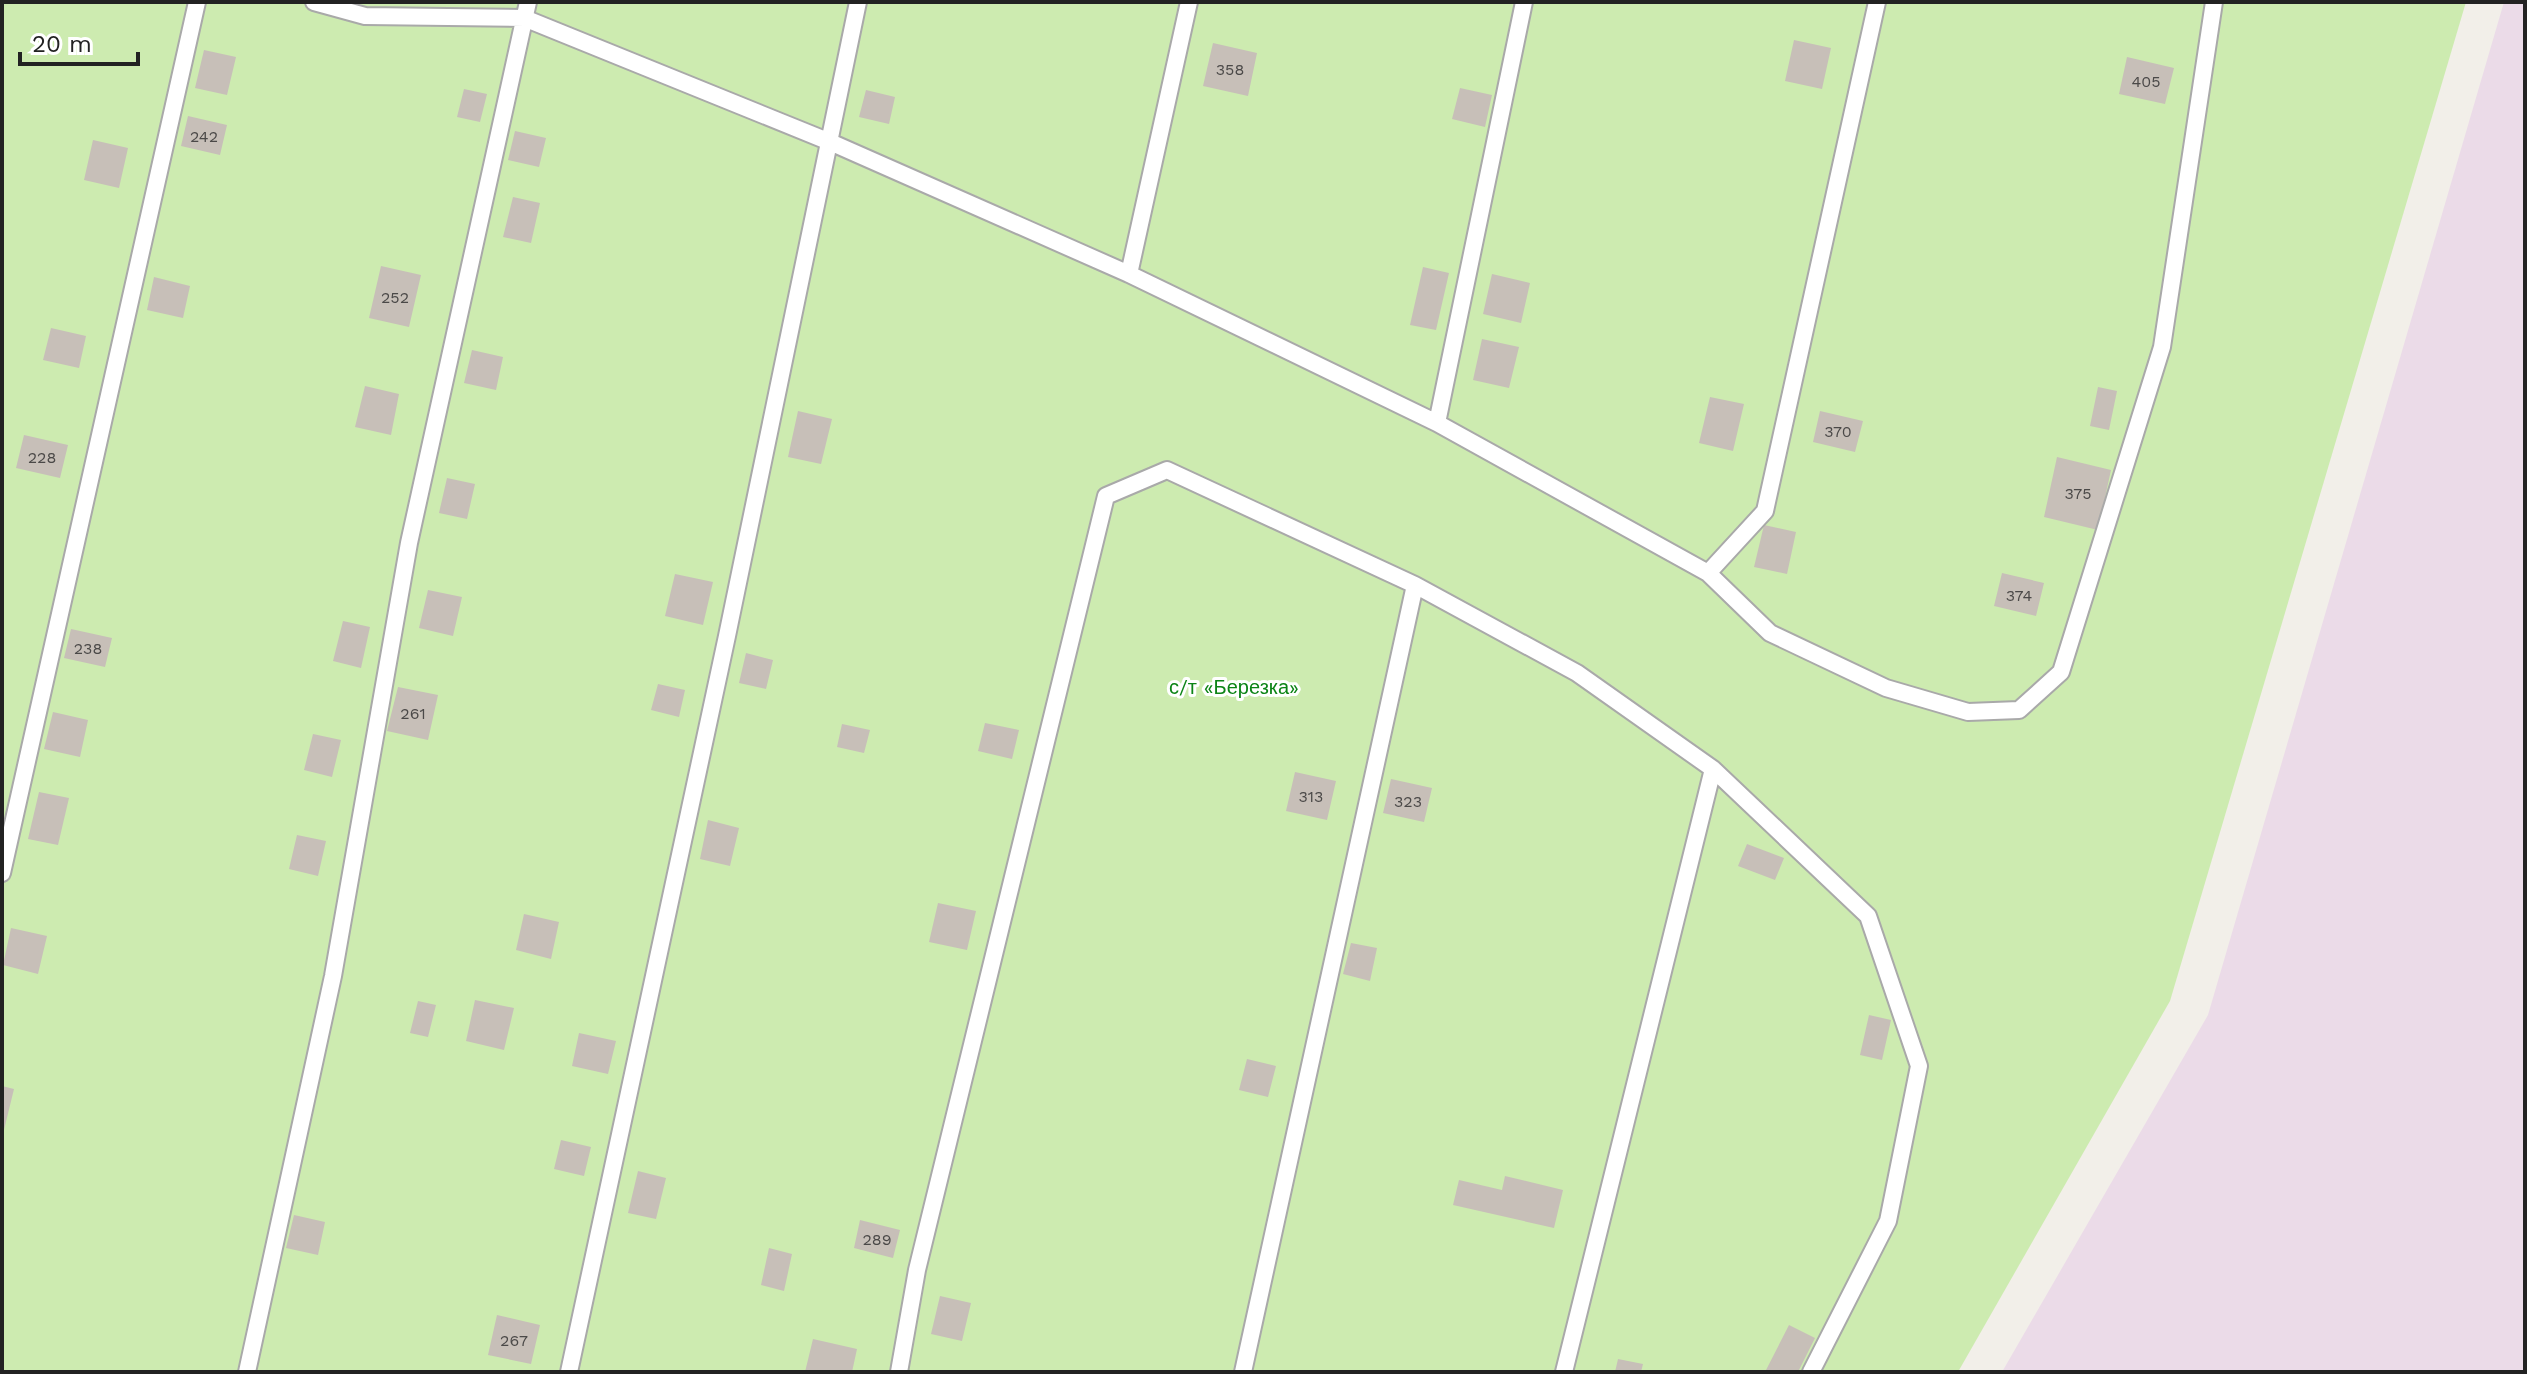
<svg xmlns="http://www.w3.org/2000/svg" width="2527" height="1374" font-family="'Work Sans',sans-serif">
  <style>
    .industrial { fill: #ebdbe8 }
    .grass { fill: #cdebb0 }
    .building { fill: #c7bfb8 }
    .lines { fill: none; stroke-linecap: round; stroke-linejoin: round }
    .lane-casing { stroke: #a9a9a9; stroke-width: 20 }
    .lane { stroke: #fff; stroke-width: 16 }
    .labels { text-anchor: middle; stroke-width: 6; stroke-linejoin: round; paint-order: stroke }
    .number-label { font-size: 16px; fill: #4b4948 }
    .park-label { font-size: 20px; fill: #0c8416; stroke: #fff }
  </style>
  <rect width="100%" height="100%" fill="#f2efe9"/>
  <!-- industrial -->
  <path class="industrial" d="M2504,2H2525V1372H2002L2208,1015Z"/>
  <!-- grass -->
  <path class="grass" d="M2,2H2466L2170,1001L1958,1372H2Z"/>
  <!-- building -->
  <path class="building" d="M1794,40L1831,48L1822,89L1785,81Z
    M1213,43L1257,53L1248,96L1203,86Z
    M204,50L236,57L227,95L195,88Z
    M2127,57L2174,68L2165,104L2119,94Z
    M1460,88L1492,95L1485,127L1452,119Z
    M464,89L487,94L480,122L457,117Z
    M866,90L895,97L889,124L859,117Z
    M188,116L227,125L220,155L181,146Z
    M515,131L546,138L539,167L508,160Z
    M93,140L128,148L119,188L84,180Z
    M513,197L540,203L531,243L503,237Z
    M381,266L421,275L409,327L369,318Z
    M1423,267L1449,273L1436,330L1410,325Z
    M1492,274L1530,283L1521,323L1483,314Z
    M154,277L190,286L183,318L147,310Z
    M51,328L86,336L79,368L43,360Z
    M1482,339L1519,347L1509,388L1473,380Z
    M472,350L503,357L496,390L464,383Z
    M365,386L399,394L391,435L355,427Z
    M2098,387L2117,391L2109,430L2090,426Z
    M1710,397L1744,404L1733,451L1699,443Z
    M798,411L832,419L821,464L788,457Z
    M1820,411L1863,421L1855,452L1813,442Z
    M24,435L68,445L60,478L16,468Z
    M2057,457L2111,470L2098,530L2044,517Z
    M447,478L475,484L467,519L439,513Z
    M1764,525L1796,532L1787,574L1754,567Z
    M2002,573L2044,583L2036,616L1994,606Z
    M675,574L713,582L703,625L665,616Z
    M428,590L462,597L453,636L419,628Z
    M343,621L370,627L361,668L333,661Z
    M71,629L112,638L105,667L64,658Z
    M746,653L773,660L766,689L739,683Z
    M658,684L685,690L679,717L651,710Z
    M398,687L438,695L428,740L387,731Z
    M53,712L88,720L80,757L44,749Z
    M985,723L1019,730L1012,759L978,751Z
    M842,724L870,730L864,753L837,747Z
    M313,734L341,740L332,777L304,770Z
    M1295,772L1336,781L1327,820L1286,811Z
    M1391,779L1432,788L1424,822L1383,813Z
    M39,792L69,798L58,845L28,839Z
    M708,820L739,828L730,866L700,859Z
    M297,835L326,841L318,876L289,869Z
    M1747,844L1784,858L1775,880L1738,866Z
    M938,903L976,911L967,950L929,942Z
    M524,914L559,922L551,959L516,950Z
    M11,928L47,936L38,974L3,965Z
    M1351,943L1377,948L1370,981L1343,974Z
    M475,1000L514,1008L504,1050L466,1041Z
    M418,1001L436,1005L428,1037L410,1033Z
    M1869,1015L1891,1020L1882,1060L1860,1055Z
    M579,1033L616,1041L608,1074L572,1066Z
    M1247,1059L1276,1066L1268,1097L1239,1090Z
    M2,1086L14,1089L3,1134H2Z
    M561,1140L591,1147L584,1176L554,1169Z
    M638,1171L666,1178L656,1219L628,1213Z
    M1505,1176L1563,1190L1554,1228L1453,1205L1459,1180L1502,1190Z
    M294,1215L325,1222L318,1255L286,1248Z
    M860,1220L900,1230L893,1258L854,1248Z
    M769,1248L792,1254L784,1291L761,1285Z
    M940,1296L971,1303L962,1341L931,1334Z
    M497,1315L540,1325L531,1364L488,1355Z
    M1789,1325L1815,1338L1798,1372H1765Z
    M813,1339L857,1349L852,1372H805Z
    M1618,1359L1643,1364L1641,1372H1615Z"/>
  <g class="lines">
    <!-- lane casing -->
    <g class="lane-casing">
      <path id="lane" d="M314,2L365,16L524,18L830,142L1129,274L1437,423L1708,573L1770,633L1886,688L1968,712L2019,710L2061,672L2162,347L2214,2
        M1129,274L1189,2
        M1437,423L1524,2
        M1708,573L1765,511L1877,2
        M2,873L197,2
        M247,1372L333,976L409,543L528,2
        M569,1372L727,636L858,2
        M899,1372L917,1270L1106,496L1167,470L1415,585L1577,673L1713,769L1868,916L1919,1066L1888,1221L1811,1372
        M1243,1372L1415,585
        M1564,1372L1713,769"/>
    </g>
    <!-- lane -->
    <use href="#lane" class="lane"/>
  </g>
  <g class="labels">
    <!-- number labels -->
    <g class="number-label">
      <text x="1230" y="75">358</text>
      <text x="2146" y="87">405</text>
      <text x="204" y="142">242</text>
      <text x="395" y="303">252</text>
      <text x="1838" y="437">370</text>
      <text x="42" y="463">228</text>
      <text x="2078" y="499">375</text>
      <text x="2019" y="601">374</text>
      <text x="88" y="654">238</text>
      <text x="413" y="719">261</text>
      <text x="1311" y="802">313</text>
      <text x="1408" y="807">323</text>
      <text x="877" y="1245">289</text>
      <text x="514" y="1346">267</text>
    </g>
    <!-- park labels -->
    <g class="park-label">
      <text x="1234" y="694">с/т «Березка»</text>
    </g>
  </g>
  <!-- border -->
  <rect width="2527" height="1374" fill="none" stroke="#222222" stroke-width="8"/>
  <!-- scale -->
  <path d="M20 52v12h118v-12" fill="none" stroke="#222222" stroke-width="4"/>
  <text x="32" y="52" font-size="24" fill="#222222" stroke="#ffffff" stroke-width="6" paint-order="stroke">20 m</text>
</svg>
